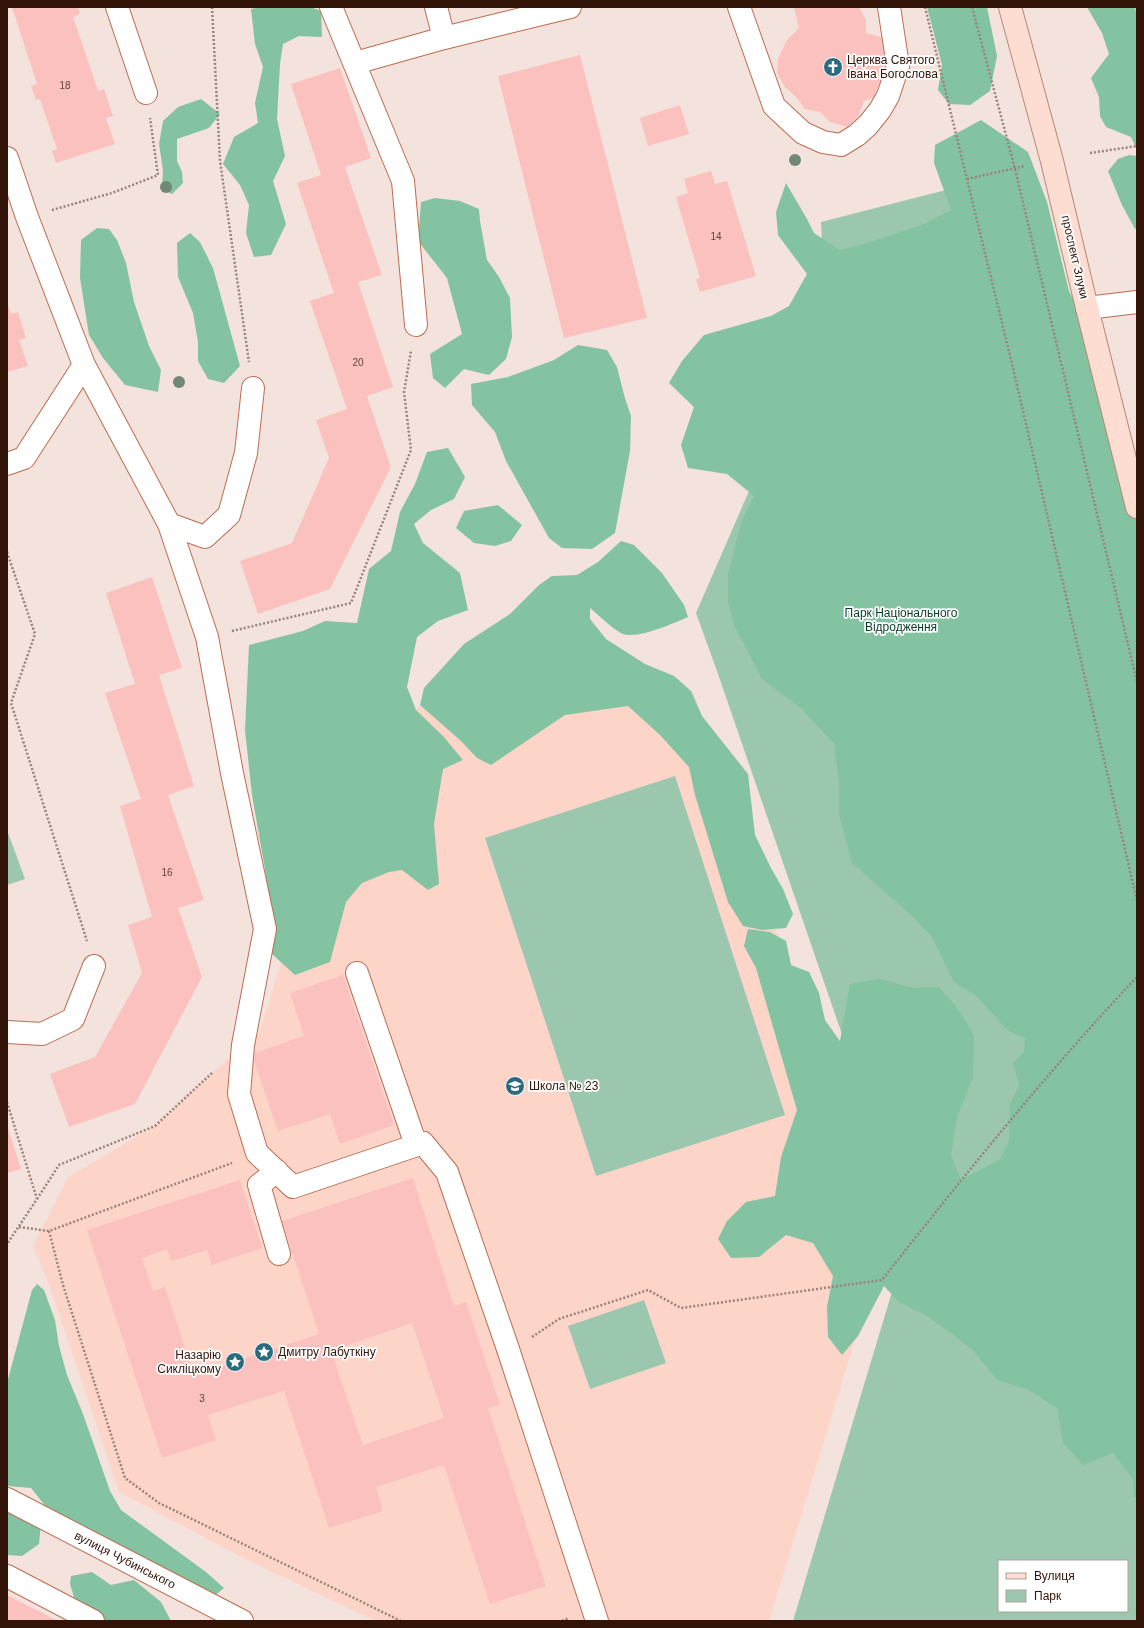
<svg xmlns="http://www.w3.org/2000/svg" width="1144" height="1628" font-family="Helvetica,sans-serif">
  <style>
    .built { fill: #fdd5c8 }
    .green { fill: #9bc7af; fill-rule: evenodd }
    .forest { fill: #83c3a1 }
    .building { fill: #fac1bf; fill-rule: evenodd }
    .lines { fill: none; stroke-linecap: round; stroke-linejoin: round }
    .minor-casing { stroke: #bc6d50; stroke-width: 24 }
    .major-casing { stroke: #b58878; stroke-width: 24 }
    .path { stroke: #9a8279; stroke-width: 2.5; stroke-dasharray: 2 2; stroke-linecap: butt }
    .minor { stroke: #fff; stroke-width: 22 }
    .major { stroke: #fdddd2; stroke-width: 22 }
    .tree { fill: #718778 }
    .labels { text-anchor: middle; stroke-width: 3.5; stroke-linejoin: round; paint-order: stroke }
    .number-label { font-size: 10px; fill: #653f36 }
    .poi-label { font-size: 12px; fill: #331408; stroke: #fff; text-anchor: start }
    .street-label { font-size: 12px; fill: #331408; stroke: #fff }
    .park-label { font-size: 12px; fill: #063d26; stroke: #fff }
  </style>
  <rect width="100%" height="100%" fill="#f4e2dc"/>
  <!-- built -->
  <path class="built" d="M540,612L693,692L816,1045L888,1232L769,1621H375L247,1560L119,1492L46,1276L33,1246L68,1177L155,1126L243,1045L259,1034L281,963L387,732Z"/>
  <!-- green -->
  <path class="green" d="M989,179L1137,777V1621H793L910,1232L717,671L696,613L766,452L825,308L821,222ZM999,1561H1127V1611H999Z
    M675,776L785,1115L596,1176L485,838Z
    M7,830L25,879L7,885Z
    M644,1300L666,1363L590,1389L568,1326Z"/>
  <!-- forest -->
  <path class="forest" d="M261,7H310L321,11L322,37L299,36L283,44L280,64L277,119L285,156L273,181L286,224L271,255L254,257L246,233L249,205L240,185L223,164L234,137L258,123L255,103L263,67L255,44L251,9Z
    M927,7H987L997,56L990,91L970,105L949,104L938,90L942,65Z
    M1087,7H1135L1137,16V150L1131,137L1106,127L1100,116L1099,97L1091,78L1109,54L1102,33Z
    M201,99L220,114L209,128L177,139V161L182,172L183,183L172,194L162,189L163,170L159,144L163,121L178,107Z
    M981,120L1028,152L1047,202L1069,291L1085,324L1129,500L1137,519V1497H1134L1133,1479L1113,1453L1083,1465L1063,1443L1057,1408L1027,1389L997,1380L973,1350L929,1317L899,1302L884,1286L858,1336L842,1355L828,1337L827,1307L833,1276L813,1243L786,1235L759,1257L731,1258L718,1239L727,1221L746,1202L775,1196L781,1157L797,1110L756,968L744,946L748,929L770,932L786,941L791,965L809,972L819,993L825,1020L840,1041L850,984L880,979L913,988L939,987L955,1005L974,1035L973,1078L957,1117L951,1155L961,1180L1000,1159L1009,1140L1010,1104L1019,1085L1013,1063L1024,1052L1025,1038L1007,1030L975,995L954,982L932,937L910,914L852,863L839,814V783L834,744L802,709L762,679L734,625L728,601V575L741,523L754,496L727,474L688,468L681,445L694,407L669,383L682,361L704,335L771,316L789,306L807,274L778,235L776,212L786,183L807,219L814,233L840,250L864,244L922,225L951,210L934,163L935,145Z
    M1129,155L1137,156V228L1135,229L1122,205L1108,171L1118,159Z
    M435,198L460,201L479,209L480,221L487,260L499,277L510,298L512,337L506,359L489,375L464,369L445,388L433,378L430,354L462,334L447,278L418,241L421,202Z
    M97,228L109,229L117,240L126,263L134,302L149,346L161,370L158,392L125,385L103,358L89,335L80,278L81,240Z
    M190,233L200,242L213,268L240,366L224,383L208,379L198,361V342L193,313L178,277L177,243Z
    M578,345L607,350L617,367L624,395L631,416L630,451L615,533L592,549L562,548L549,538L506,461L495,432L472,405L471,384L508,377L554,360Z
    M448,448L465,477L454,499L431,510L414,524L423,543L460,573L468,610L438,621L417,637L407,687L416,710L443,736L463,760L443,769L434,824L439,884L428,890L402,870L389,872L362,883L346,902L330,962L295,975L271,953L266,875L252,795L245,730L249,645L303,631L325,621L357,623L369,569L391,551L400,512L415,484L427,452Z
    M498,505L522,525L511,541L495,546L474,543L456,528L464,511Z
    M621,541L634,545L662,573L684,605L688,617C674,623 635,641 621,633C610,627 600,616 590,608V619L606,639L645,664L674,676L691,691L702,716L748,774L755,835L771,868L783,889L793,914L786,928L762,930L743,926L728,902L695,795L689,767L660,735L628,706L565,715L491,765L477,758L461,741L420,705L424,688L464,644L510,614L539,585L552,576L577,575L598,562Z
    M37,1284L44,1290L55,1320L59,1346L67,1375L83,1414L110,1491L121,1510L206,1572L224,1588L202,1606L47,1508L31,1488L7,1486V1383L32,1290Z
    M7,1493L41,1523L39,1544L22,1556L7,1555Z
    M92,1572L111,1585L134,1580L161,1602L171,1621H106L101,1615L77,1607L70,1584L71,1576Z"/>
  <!-- building -->
  <path class="building" d="M12,7H78L80,14L73,17L98,91L104,89L113,116L106,118L115,144L56,163L52,151L57,149L40,99L36,100L31,86L37,84Z
    M794,7H859L866,20V33L885,38L892,51L887,73L878,85L875,97L864,101L858,117L848,127L830,122L820,112L805,109L797,98L785,87L777,73L778,59L787,40L799,28Z
    M580,55L647,318L564,338L498,76Z
    M340,68L371,158L345,167L382,275L358,282L393,387L367,396L391,467L330,589L258,614L240,561L292,543L329,458L316,420L347,409L310,301L334,293L297,183L321,175L291,84Z
    M680,105L689,134L648,146L640,118Z
    M711,171L715,184L727,181L756,276L700,292L696,279L700,278L676,197L688,193L684,179Z
    M7,301L11,314L18,312L26,338L19,340L28,366L7,372Z
    M152,577L182,668L159,675L194,786L168,795L204,900L178,908L202,977L135,1104L69,1127L50,1074L95,1057L142,973L128,925L152,917L120,806L141,799L105,693L135,684L106,593Z
    M343,975L394,1125L340,1144L330,1114L278,1131L252,1054L304,1036L290,993Z
    M7,1125L21,1169L7,1173Z
    M413,1178L454,1306L466,1302L500,1405L488,1408L546,1586L490,1604L444,1465L376,1487L383,1511L329,1528L284,1391L208,1415L216,1440L162,1458L87,1230L240,1180L262,1248L212,1265L207,1250L171,1261L167,1249L142,1258L153,1291L165,1287L194,1375L319,1334L282,1221ZM412,1323L444,1418L363,1445L331,1351Z
    M7,1595L58,1621H7Z"/>
  <g class="lines">
    <!-- minor casing -->
    <g class="minor-casing">
      <path id="minor" d="M117,7L146,93
        M331,7L403,181L416,325
        M436,7L444,38
        M739,7L774,106L803,133L823,142L841,145L857,135L868,125L880,110L888,96L898,66L889,7
        M355,63L444,38L570,7
        M7,158L27,217L84,365L169,524L205,537L229,515L246,453L253,388
        M1087,308L1137,302
        M7,464L24,458L84,365
        M169,524L207,637L232,773L265,929L243,1045L239,1094L257,1153L293,1187L423,1143L447,1172L508,1349L597,1621
        M357,973L416,1145
        M7,1032L42,1034L73,1019L94,966
        M277,1171L259,1185L279,1254
        M7,1499L242,1621
        M7,1576L93,1621"/>
    </g>
    <!-- major casing -->
    <g class="major-casing">
      <path id="major" d="M1010,7L1052,161L1087,308L1137,507"/>
    </g>
    <!-- path -->
    <path class="path" d="M212,7L220,161L249,362
      M925,7L1012,364L1137,901
      M972,7L1015,169L1137,682
      M1090,153L1137,146
      M967,179L1025,166
      M52,210L112,193L158,175L150,118
      M7,552L35,634L11,703L87,941
      M232,631L351,603L411,450L404,392L411,351
      M7,1102L37,1199L7,1244
      M37,1199L59,1165L155,1126L213,1072
      M19,1227L49,1231L232,1163
      M49,1231L63,1285L125,1478L159,1503L401,1621
      M532,1337L559,1319L648,1290L681,1308L882,1280C964,1176 1046,1073 1137,977
      M562,1621L569,1618"/>
    <!-- minor -->
    <use href="#minor" class="minor"/>
    <!-- major -->
    <use href="#major" class="major"/>
  </g>
  <!-- trees -->
  <g class="tree">
    <circle cx="795" cy="160" r="6"/>
    <circle cx="166" cy="187" r="6"/>
    <circle cx="179" cy="382" r="6"/>
  </g>
  <!-- icons -->
  <defs>
    <g id="church-disc" transform="scale(1)"><circle r="9.5" fill="#2a6c7f" stroke="#fff"/><path d="M-1.2-6h2.4v3.5h3.3v2.4h-3.3V6h-2.4V-.1h-3.3v-2.4h3.3Z" fill="#fff"/></g>
    <g id="school-disc" transform="scale(1)"><circle r="9.5" fill="#2a6c7f" stroke="#fff"/><path d="M0-5L7-2L0 1L-7-2ZM-4 1L0 2.5L4 1V4Q0 6-4 4Z" fill="#fff"/></g>
    <g id="sight-disc" transform="scale(1)"><circle r="9.5" fill="#2a6c7f" stroke="#fff"/><path d="M0-6L1.8-2.2L6-1.7L2.9 1.2L3.7 5.4L0 3.3L-3.7 5.4L-2.9 1.2L-6-1.7L-1.8-2.2Z" fill="#fff"/></g>
  </defs>
  <g fill-rule="evenodd">
    <use href="#church-disc" x="833" y="67"/>
    <use href="#school-disc" x="515" y="1086"/>
    <use href="#sight-disc" x="264" y="1352"/>
    <use href="#sight-disc" x="235" y="1362"/>
  </g>
  <g class="labels">
    <!-- number labels -->
    <g class="number-label">
      <text x="65" y="89">18</text>
      <text x="716" y="240">14</text>
      <text x="358" y="366">20</text>
      <text x="167" y="876">16</text>
      <text x="202" y="1402">3</text>
    </g>
    <!-- poi labels -->
    <g class="poi-label">
      <text x="847" y="64">Церква Святого<tspan x="847" dy="14">Івана Богослова</tspan></text>
      <text x="529" y="1090">Школа № 23</text>
      <text x="278" y="1356">Дмитру Лабуткіну</text>
      <text x="221" y="1359" text-anchor="end">Назарію<tspan x="221" dy="14">Сикліцкому</tspan></text>
    </g>
    <!-- street labels -->
    <g class="street-label">
      <text transform="translate(1075 257) rotate(77)" y="4">проспект Злуки</text>
      <text transform="translate(125 1560) rotate(27)" y="4">вулиця Чубинського</text>
    </g>
    <!-- park labels -->
    <g class="park-label">
      <text x="901" y="617">Парк Національного<tspan x="901" dy="14">Відродження</tspan></text>
    </g>
  </g>
  <!-- border -->
  <rect width="1144" height="1628" fill="none" stroke="#331408" stroke-width="16"/>
  <!-- legend -->
  <rect x="998" y="1560" width="130" height="52" fill="#ffffff" stroke="#ada19c"/>
  <rect x="1006" y="1573" width="20" height="6" fill="#fdddd2" stroke="#ada19c"/>
  <text x="1034" y="1580" font-size="12" fill="#331408">Вулиця</text>
  <rect x="1006" y="1590" width="20" height="12" fill="#9bc7af" stroke="#ada19c"/>
  <text x="1034" y="1600" font-size="12" fill="#331408">Парк</text>
</svg>
